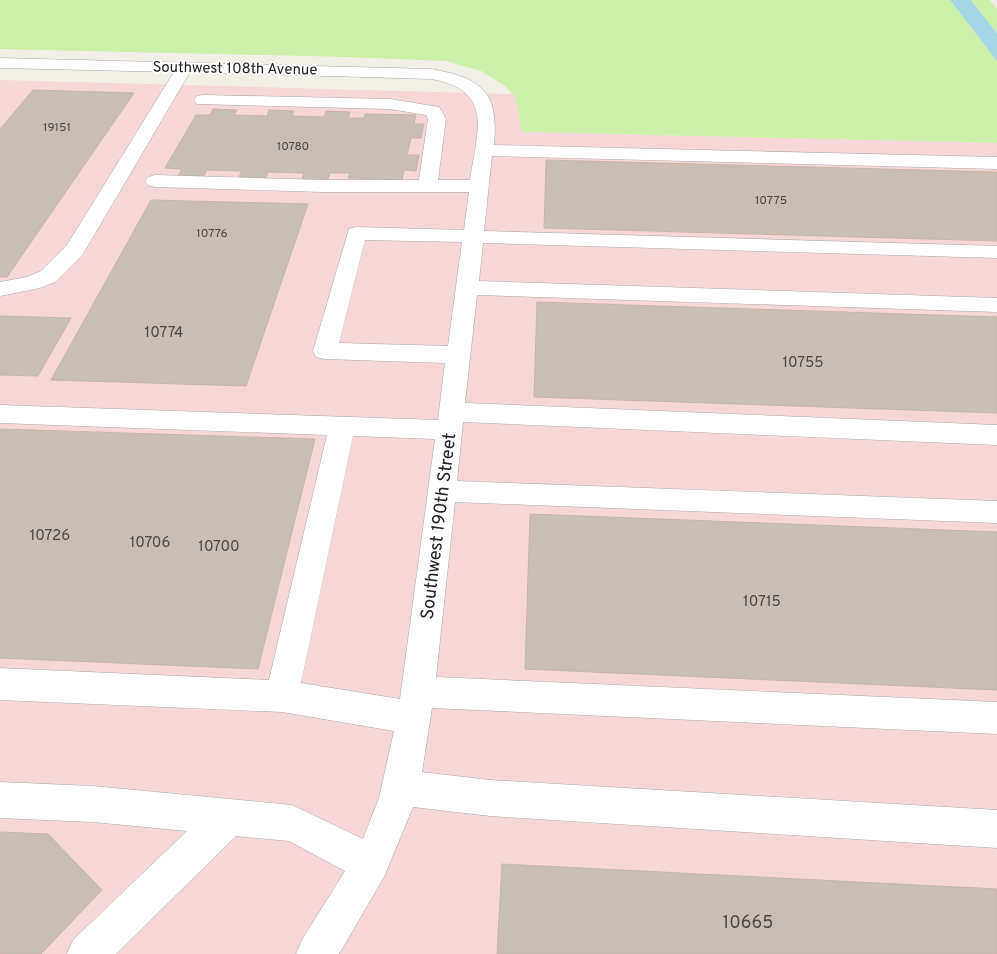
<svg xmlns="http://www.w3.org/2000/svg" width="997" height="954" font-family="Overpass,sans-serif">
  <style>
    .commercial { fill: #f4d7d6 }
    .grass { fill: #cdefaa }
    .water { fill: #a5d6e3 }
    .building { fill: #c8beb6; stroke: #c5b5a8 }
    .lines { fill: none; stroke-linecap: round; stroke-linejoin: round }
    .minor-casing { stroke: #a8a8a8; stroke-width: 1 }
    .minor { fill: #fff; fill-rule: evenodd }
    .labels { text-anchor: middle; stroke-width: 4; stroke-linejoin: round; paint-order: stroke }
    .far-number-label { font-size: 12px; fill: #4b4846 }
    .far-street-label { font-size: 15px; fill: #212121; stroke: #fff }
    .number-label { font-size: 15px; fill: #4b4846 }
    .street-label { font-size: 18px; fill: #212121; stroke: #fff }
    .near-number-label { font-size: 18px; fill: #4b4846 }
  </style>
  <rect width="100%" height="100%" fill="#f2efe7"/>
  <!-- commercial -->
  <path class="commercial" d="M0,80L513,94L517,104L522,132L997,143V954H0Z"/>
  <!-- grass -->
  <path class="grass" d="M0,0H950L997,61V143L522,132L517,104L513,94L504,85L481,71L446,61L347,57L0,49Z
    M971,0H990L997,9V33Z"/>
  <!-- water -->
  <path class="water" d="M950,0H971L997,33V61Z"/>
  <!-- building -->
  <path class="building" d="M33,90L134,93L7,277H0V129Z
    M213,109L237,110L234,115L267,116L269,110L294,111L292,116L324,117L326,111L350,112L348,118H364L365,114L416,115L414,124H424L421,138H411L407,155H419L416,171L404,170L402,180L348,178L350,173H330L328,179H302L304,173L268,172L266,178L239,177L242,171L207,170L204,176H178L182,169L165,168L196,115H210Z
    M546,160L997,172V241L544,228Z
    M151,200L308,204L246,386L51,380Z
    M537,302L997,317V413L534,397Z
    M0,316L71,318L38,376L0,375Z
    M0,429L315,439L258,669L0,658Z
    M530,514L997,532V690L525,669Z
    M0,832L48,834L102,890L41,954H0Z
    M502,864L997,889V954H497Z"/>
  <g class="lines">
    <!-- minor casing -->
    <g class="minor-casing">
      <path id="minor" d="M0,58L431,69C482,78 499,91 494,145L997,157V169L492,156L484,231L997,246V258L483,243L479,281L997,298V312L477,295L465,403L997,425V445L463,422L457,481L997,501V523L455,502L436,677L997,702V734L432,708L422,772L490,780L997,810V848L490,816L413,807L384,877L339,954H296L302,940L345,871L289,841L236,836L116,954H67L73,940L187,831L93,822L0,818V782L93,786L292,805L363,839L379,798L394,731L282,712L0,700V668L269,680L327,435L0,423V405L438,420L445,363L325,359L316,357L313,351L349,229L356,227L464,230L469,192H323L155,187L148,185L145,181L148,177L155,175L323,180H419L428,119L426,115L390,109L197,104L194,100L197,96L203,95L390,99L439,107L446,119L438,180H470C477,132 495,90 431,79L190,72L83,254L57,281L40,288L0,296V282L27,277L41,271L67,245L174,72L0,68ZM365,240L462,242L448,346L339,343ZM353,436L435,439L400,699L301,683Z"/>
    </g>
    <!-- minor -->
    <use href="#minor" class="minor"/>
  </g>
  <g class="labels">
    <!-- far-number labels -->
    <g class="far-number-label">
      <text x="57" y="131">19151</text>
      <text x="293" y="150">10780</text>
      <text x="771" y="204">10775</text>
      <text x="212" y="237">10776</text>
    </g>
    <!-- far-street labels -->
    <g class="far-street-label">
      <text transform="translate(235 68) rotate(1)" y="5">Southwest 108th Avenue</text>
    </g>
    <!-- number labels -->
    <g class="number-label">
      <text x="164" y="337">10774</text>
      <text x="803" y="367">10755</text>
      <text x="50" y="540">10726</text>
      <text x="150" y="547">10706</text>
      <text x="219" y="551">10700</text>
      <text x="762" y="606">10715</text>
    </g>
    <!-- street labels -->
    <g class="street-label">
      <text transform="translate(438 526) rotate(-83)" y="6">Southwest 190th Street</text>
    </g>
    <!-- near-number labels -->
    <g class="near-number-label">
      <text x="748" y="928">10665</text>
    </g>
  </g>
</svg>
